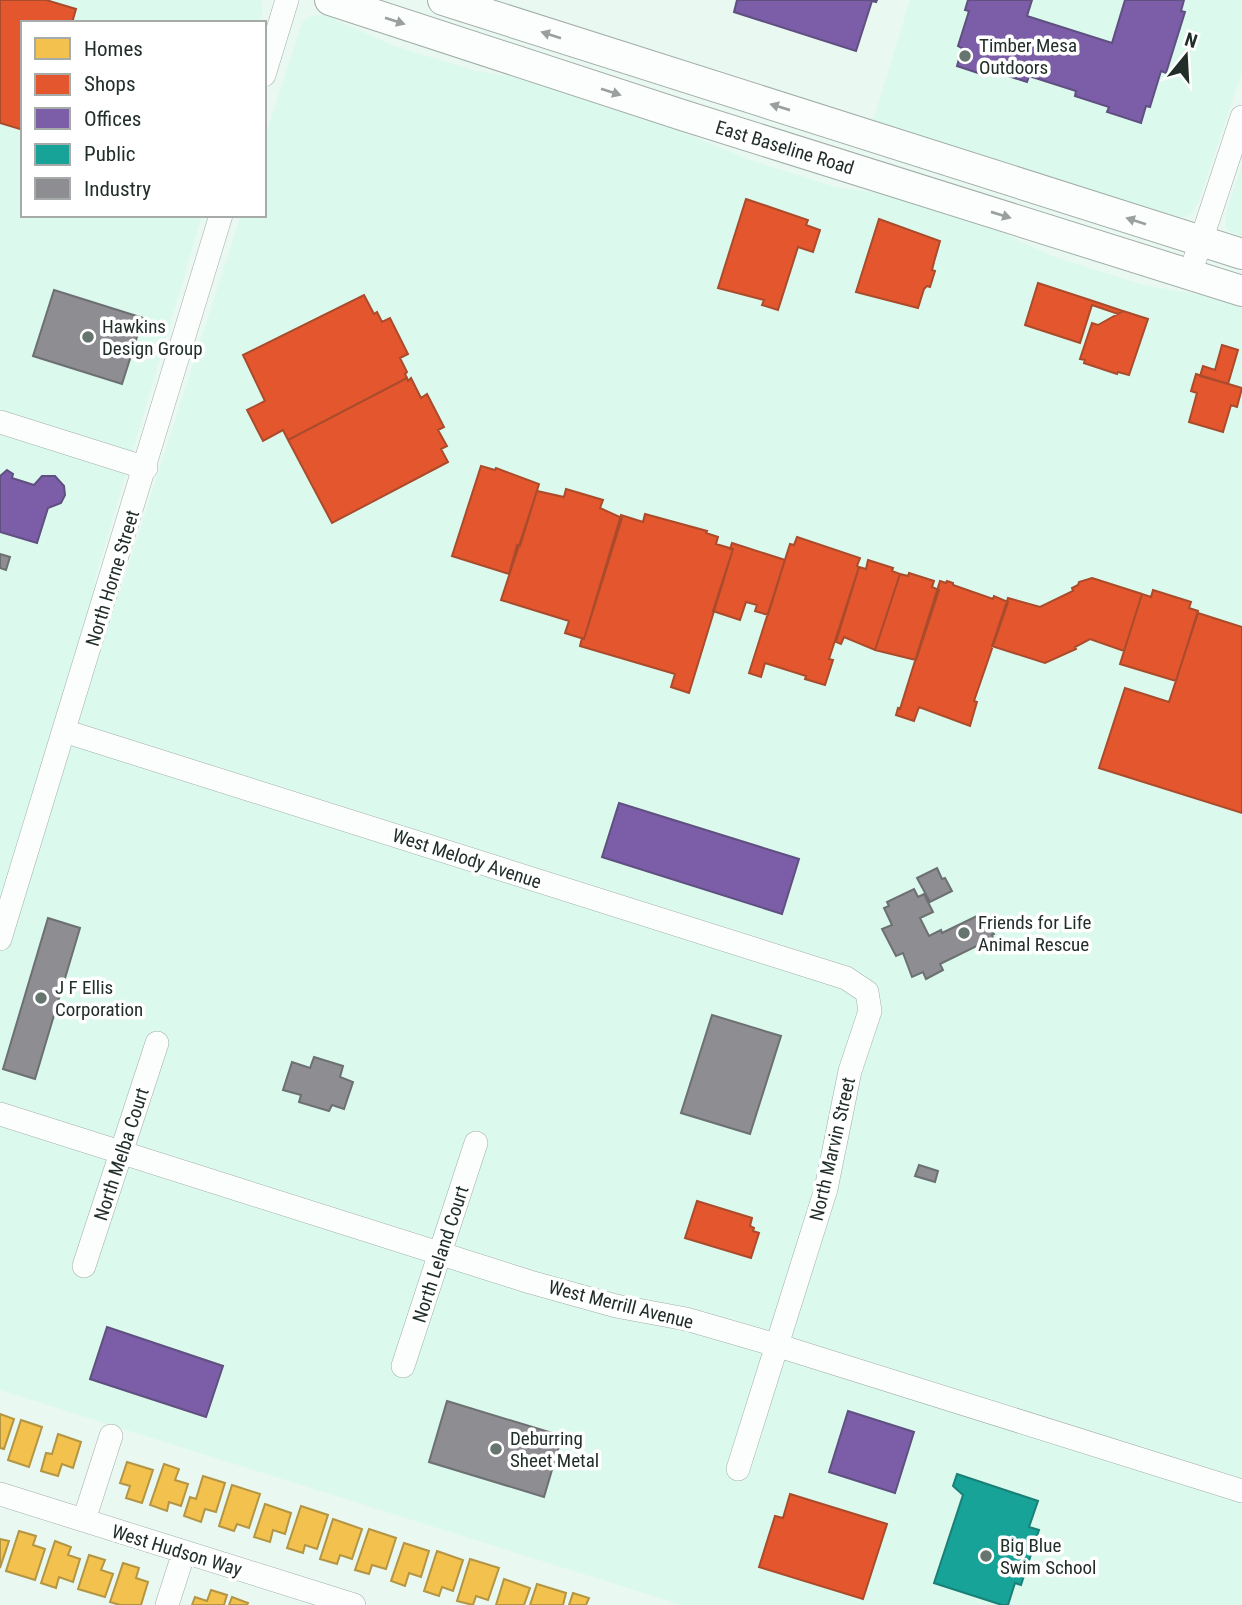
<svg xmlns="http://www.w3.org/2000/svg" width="1242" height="1605" font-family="'Roboto Condensed',sans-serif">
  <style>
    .built { fill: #dbf9ec }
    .homes { fill: #f2c14e; stroke: #b39543; stroke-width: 2 }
    .shops { fill: #e4572e; stroke: #aa4b2c; stroke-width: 2 }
    .offices { fill: #7b5ea7; stroke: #605081; stroke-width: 2 }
    .public { fill: #17a398; stroke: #1a8077; stroke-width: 2 }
    .industry { fill: #8d8d92; stroke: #6d7072; stroke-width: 2 }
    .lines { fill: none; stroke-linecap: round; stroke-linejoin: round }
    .minor-casing { stroke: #a2aea9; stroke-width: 24 }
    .major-casing { stroke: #a2aea9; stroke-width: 32 }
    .minor { stroke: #fcfefd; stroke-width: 23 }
    .major { stroke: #fcfefd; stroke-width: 30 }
    .oneway { fill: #99a09e }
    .poi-dot { fill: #67756f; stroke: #fff; stroke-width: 2.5 }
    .labels { text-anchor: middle; stroke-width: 7; stroke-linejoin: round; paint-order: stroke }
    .poi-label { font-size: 19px; fill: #212e29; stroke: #fff; text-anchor: start }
    .street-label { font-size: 19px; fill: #212e29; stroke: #fff }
  </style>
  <rect width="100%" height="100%" fill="#e9f8f1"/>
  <!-- built -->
  <path class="built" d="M0,0H261L263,10L259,23H23V215H202L94,582L120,592L241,215H264V141L302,23L310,16L325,15L394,46L476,71L527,79L675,129L750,160L835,187L886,194L995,229L1051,256L1147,286L1207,296L1242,307V1605H682L0,1390Z
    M910,0H1242V71L1199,200L1191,214L1176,219L872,125Z
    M1242,165V237L1229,231L1225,226L1227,210Z"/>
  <!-- homes -->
  <path class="homes" d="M0,1414L14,1419L4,1449L0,1448Z
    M21,1420L42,1427L29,1467L8,1460Z
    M58,1434L81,1442L73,1468L62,1464L58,1476L41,1471L46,1453L52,1454Z
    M127,1462L153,1470L142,1503L126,1498L130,1486L120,1483Z
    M164,1464L179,1469L175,1480L188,1484L181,1506L169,1502L167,1511L150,1505Z
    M203,1476L225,1483L216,1512L205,1509L201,1522L184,1516L190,1497L196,1499Z
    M232,1485L260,1494L249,1528L237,1524L234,1531L219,1526Z
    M265,1504L291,1513L285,1534L273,1530L270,1542L254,1537Z
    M301,1506L328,1515L317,1549L305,1545L303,1553L287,1548Z
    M333,1519L362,1529L352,1559L340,1555L337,1564L320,1559Z
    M369,1529L396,1538L386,1569L372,1565L369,1574L355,1570Z
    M19,1531L36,1536L33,1545L45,1549L35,1580L6,1571Z
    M0,1539L9,1541L0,1568Z
    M55,1541L71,1547L68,1555L80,1559L73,1582L59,1577L56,1588L41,1583Z
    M404,1543L429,1551L421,1577L409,1573L405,1586L391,1581Z
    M437,1551L463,1560L453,1591L442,1587L439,1596L424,1591Z
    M89,1555L105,1560L101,1570L113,1574L105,1597L78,1589Z
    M470,1559L499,1568L488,1600L476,1596L473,1605L457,1601Z
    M123,1563L139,1568L136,1578L148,1582L141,1605H120L110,1602Z
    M504,1579L530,1588L524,1605H496Z
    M537,1584L566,1593L563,1605H530Z
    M211,1590L227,1595L224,1605H192L195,1597L207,1601Z
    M573,1593L589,1598L586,1605H569Z
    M232,1597L248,1603L247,1605H229Z"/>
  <!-- shops -->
  <path class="shops" d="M0,0H46L76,9L72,23H23V130L0,123Z
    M746,199L808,220L806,225L820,230L813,252L798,247L778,310L762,305L764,300L718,288Z
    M879,219L940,241L934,262L932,270L935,271L930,287L927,286L924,289L918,308L856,292Z
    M1038,283L1093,301L1123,311L1118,314L1092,305L1080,343L1025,325Z
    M364,295L374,314L377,312L382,322L390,318L408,354L400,358L407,372L405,374L407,378L288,440L283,430L263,441L247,410L265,401L243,355Z
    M1123,311L1148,319L1129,375L1118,372L1117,374L1084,363L1085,360L1080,359L1092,323L1098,325Z
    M1222,345L1238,350L1228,384L1200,376L1203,366L1215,370Z
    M1196,374L1242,388L1237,407L1231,405L1223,432L1189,422L1197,393L1191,391Z
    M407,378L408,381L411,378L421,398L427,394L444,427L438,430L447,446L441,449L448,462L332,523L288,440Z
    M481,466L495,470L496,468L539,484L520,546L517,545L509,574L452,556Z
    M566,489L603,500L600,508L622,518L584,639L565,633L569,621L501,600L537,491L564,497Z
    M645,514L707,531L706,533L718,537L716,544L733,549L689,693L671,687L675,674L580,646L582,638L584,639L621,515L643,522Z
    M797,537L860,558L857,566L859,567L829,659L833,660L825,685L805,679L806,676L765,663L761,677L749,673L790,544L794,545Z
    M732,543L785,560L768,615L755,611L757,605L746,602L740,620L713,611L733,549H730Z
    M868,560L893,568L892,571L900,574L875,650L844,637L841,644L836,642L859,567L866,569Z
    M909,573L934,581L932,587L939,590L916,660L875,650L900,574L908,576Z
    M1092,578L1142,594L1124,651L1090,639L1075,647L1076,649L1045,663L992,646L1008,598L1040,607L1073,591L1072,588L1078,585L1079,582Z
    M940,581L946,583L947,581L953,583V585L993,599L994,596L1008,602L974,701L977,702L970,726L919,707L914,721L896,715L898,708L900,709Z
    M1153,590L1191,602L1189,608L1198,611L1176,681L1120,664L1142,594L1151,597Z
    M1198,613L1242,627V813L1099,768L1125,688L1169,702Z
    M697,1201L752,1218L750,1226L754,1228L753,1231L759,1233L751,1258L685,1238Z
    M790,1494L887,1524L863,1599L759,1567L775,1516L783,1518Z"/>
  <!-- offices -->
  <path class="offices" d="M737,0H877L876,2L872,1L856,51L734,12Z
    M968,0H1032L1027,16L1112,43L1125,0H1184L1181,11L1185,12L1166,73L1161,71L1150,107L1146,106L1141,123L1107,112L1109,107L1075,96L1076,91L1029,76L1027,82L989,70L987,76L957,66L962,48L958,46L969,11L965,10Z
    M7,470L13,474L12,478L34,485L42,476H55L64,486L65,495L61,503L48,508L37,543L0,532V476Z
    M619,803L799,859L782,914L602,857Z
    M107,1327L223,1366L206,1417L90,1379Z
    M848,1411L914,1432L895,1493L829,1472Z"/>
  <!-- public -->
  <path class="public" d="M957,1474L1038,1501L1029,1527L1039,1530L1021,1585L1015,1583L1008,1605H1002L934,1583L963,1495L953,1486Z"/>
  <!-- industry -->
  <path class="industry" d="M54,290L143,318L122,384L33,356Z
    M0,554L10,557L6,570L0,568Z
    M937,868L942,879L945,878L952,891L930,902L917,878Z
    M914,889L918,897L924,894L933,912L920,918L929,936L941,930L942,933L981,914L983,917L985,916L994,934L992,935L993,938L940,964L943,970L926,979L923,972L912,977L903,953L896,956L882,929L892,925L884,908L889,906L887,902Z
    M48,918L80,928L35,1079L3,1069Z
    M712,1015L781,1036L750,1134L681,1113Z
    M314,1057L343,1066L340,1077L353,1082L344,1109L332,1105L329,1111L299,1102L301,1095L283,1090L292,1062L310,1068Z
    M919,1165L938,1171L935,1182L915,1176Z
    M447,1401L562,1436L544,1497L429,1462Z"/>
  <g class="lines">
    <!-- minor casing -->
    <g class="minor-casing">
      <path id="minor" d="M264,75L287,0
        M1195,259L1242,117
        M0,422L146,468
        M64,731L846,978L867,992L870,1011L850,1071L826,1189L738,1469
        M0,939L221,215
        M0,1114L530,1282L616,1306L686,1319L776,1345L1242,1491
        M84,1266L157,1043
        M403,1366L476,1143
        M0,1494L354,1605
        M84,1520L111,1436
        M167,1605L184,1552"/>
    </g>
    <!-- major casing -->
    <g class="major-casing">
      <path id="major" d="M330,0L682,115L1242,291
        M443,0L1242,254"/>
    </g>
    <!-- minor -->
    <use href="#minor" class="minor"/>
    <!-- major -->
    <use href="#major" class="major"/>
  </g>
  <!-- one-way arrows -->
  <defs><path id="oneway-solid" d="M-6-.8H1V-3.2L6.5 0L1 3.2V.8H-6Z" transform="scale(1.75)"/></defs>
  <g class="oneway">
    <use href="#oneway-solid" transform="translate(395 21) rotate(18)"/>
    <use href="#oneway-solid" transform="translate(551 35) rotate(-162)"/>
    <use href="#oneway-solid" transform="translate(611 92) rotate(18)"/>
    <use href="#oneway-solid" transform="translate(780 107) rotate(-163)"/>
    <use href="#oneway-solid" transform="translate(1001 215) rotate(17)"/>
    <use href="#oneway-solid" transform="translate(1136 221) rotate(-162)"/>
  </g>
  <!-- markers -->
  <g class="poi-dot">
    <circle cx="965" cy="56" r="7"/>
    <circle cx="88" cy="337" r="7"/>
    <circle cx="964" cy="933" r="7"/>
    <circle cx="41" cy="998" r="7"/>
    <circle cx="496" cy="1449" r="7"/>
    <circle cx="986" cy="1556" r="7"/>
  </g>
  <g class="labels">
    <!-- poi labels -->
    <g class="poi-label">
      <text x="979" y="52">Timber Mesa<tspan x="979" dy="22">Outdoors</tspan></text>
      <text x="102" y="333">Hawkins<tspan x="102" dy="22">Design Group</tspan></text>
      <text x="978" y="929">Friends for Life<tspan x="978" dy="22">Animal Rescue</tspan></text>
      <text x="55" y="994">J F Ellis<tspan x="55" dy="22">Corporation</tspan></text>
      <text x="510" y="1445">Deburring<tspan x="510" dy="22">Sheet Metal</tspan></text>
      <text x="1000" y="1552">Big Blue<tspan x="1000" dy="22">Swim School</tspan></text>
    </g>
    <!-- street labels -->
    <g class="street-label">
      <text transform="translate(785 147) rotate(17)" y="7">East Baseline Road</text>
      <text transform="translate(112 578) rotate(-73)" y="7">North Horne Street</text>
      <text transform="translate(467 858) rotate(18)" y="7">West Melody Avenue</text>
      <text transform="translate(832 1149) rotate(-77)" y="7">North Marvin Street</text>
      <text transform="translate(121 1154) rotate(-72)" y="7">North Melba Court</text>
      <text transform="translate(440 1254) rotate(-72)" y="7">North Leland Court</text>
      <text transform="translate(621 1304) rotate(14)" y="7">West Merrill Avenue</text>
      <text transform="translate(177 1550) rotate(17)" y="7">West Hudson Way</text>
    </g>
  </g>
  <!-- legend -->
  <rect x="21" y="21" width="245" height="196" fill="#ffffff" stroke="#a6aba9" stroke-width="2"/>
  <rect x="35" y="38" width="35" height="21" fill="#f2c14e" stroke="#a6aba9" stroke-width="2"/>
  <text x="84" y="56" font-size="21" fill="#212e29">Homes</text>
  <rect x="35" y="74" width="35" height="21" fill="#e4572e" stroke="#a6aba9" stroke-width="2"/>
  <text x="84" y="91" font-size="21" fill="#212e29">Shops</text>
  <rect x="35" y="108" width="35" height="21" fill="#7b5ea7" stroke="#a6aba9" stroke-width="2"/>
  <text x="84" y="126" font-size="21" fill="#212e29">Offices</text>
  <rect x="35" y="144" width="35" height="21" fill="#17a398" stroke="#a6aba9" stroke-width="2"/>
  <text x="84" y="161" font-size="21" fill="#212e29">Public</text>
  <rect x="35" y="178" width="35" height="21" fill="#8d8d92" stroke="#a6aba9" stroke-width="2"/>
  <text x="84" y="196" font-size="21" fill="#212e29">Industry</text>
  <!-- north arrow -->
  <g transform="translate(1186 56) rotate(18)" stroke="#ffffff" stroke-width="5" paint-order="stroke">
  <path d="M0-5L12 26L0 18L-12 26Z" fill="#212e29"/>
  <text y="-10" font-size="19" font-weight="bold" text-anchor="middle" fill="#212e29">N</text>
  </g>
</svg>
